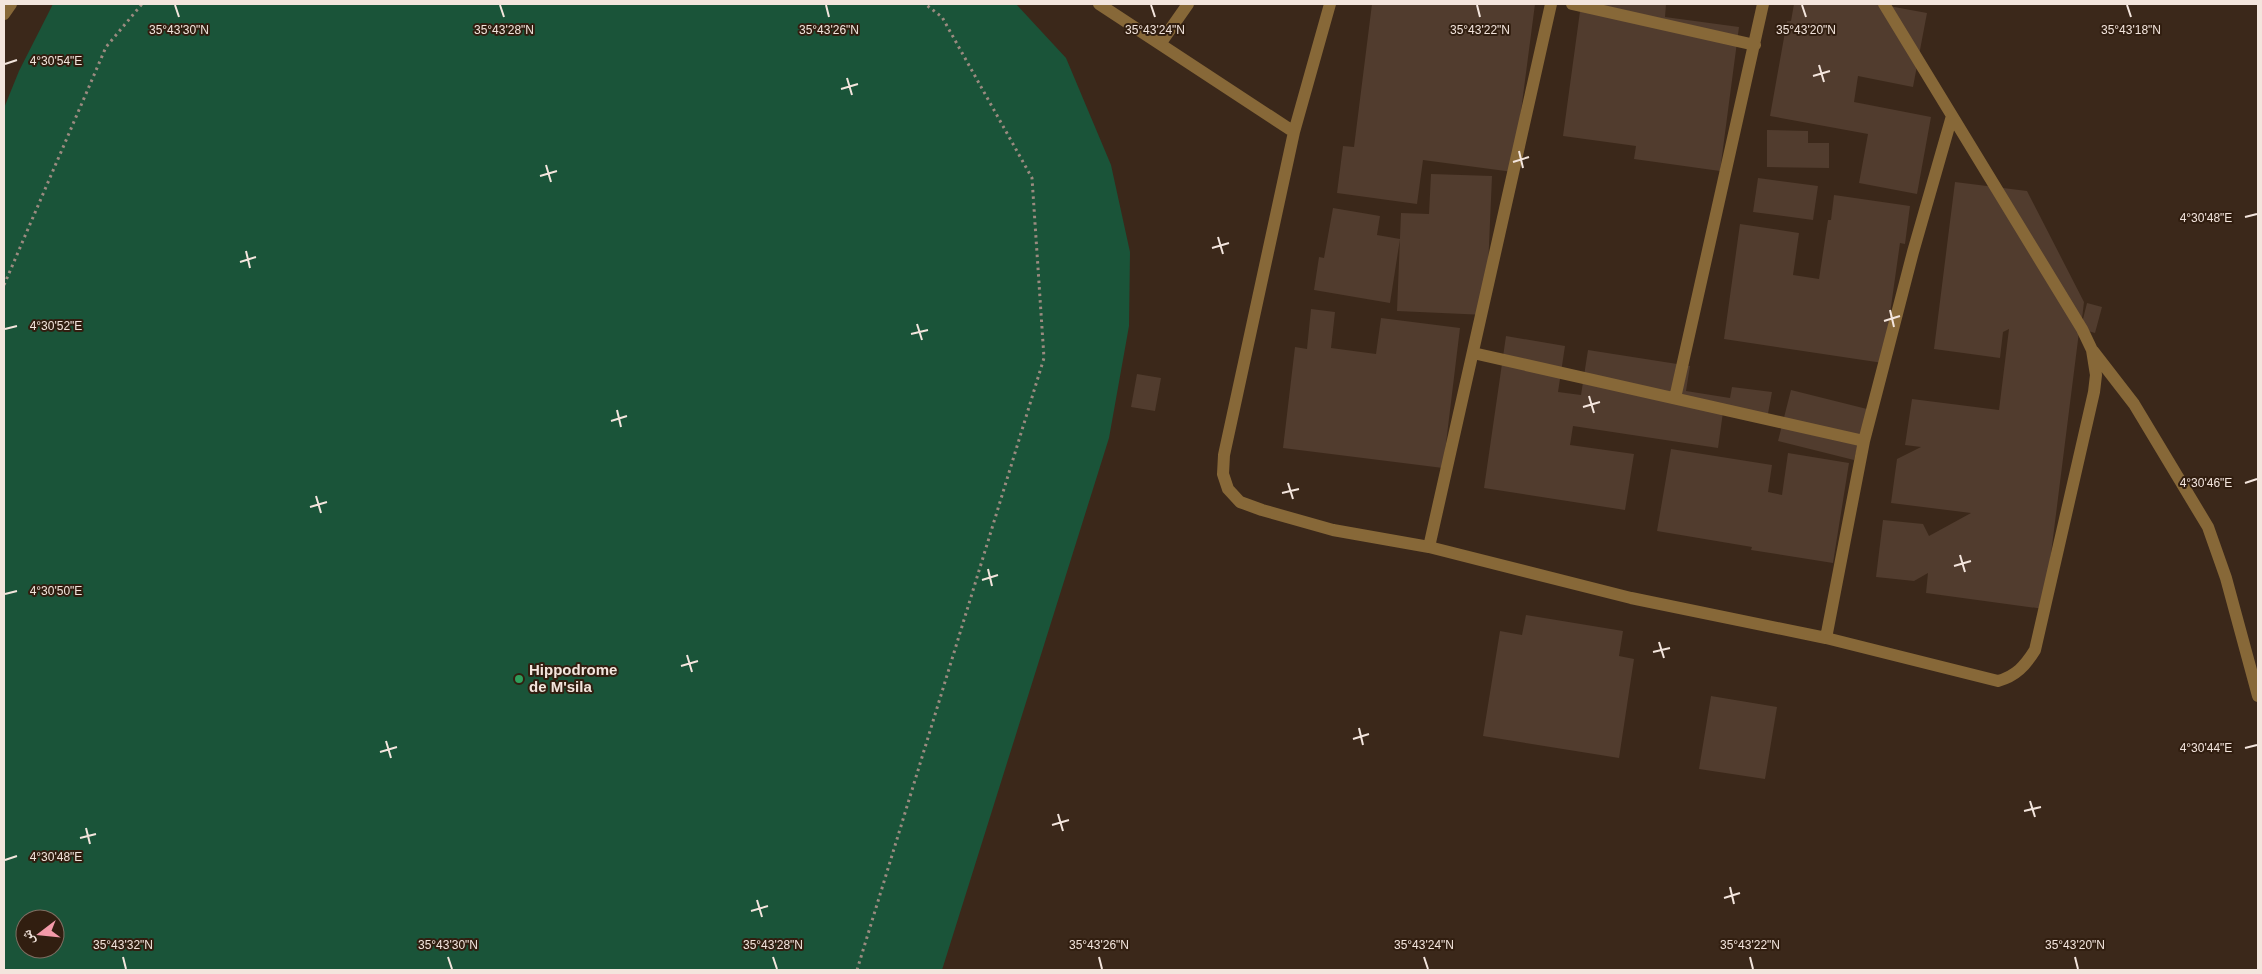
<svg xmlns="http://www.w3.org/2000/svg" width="2262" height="974" font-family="Arial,'Noto Naskh Arabic',sans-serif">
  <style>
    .green { fill: #1a5439; fill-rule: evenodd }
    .building { fill: #513c2e }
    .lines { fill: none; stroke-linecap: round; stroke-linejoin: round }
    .path { stroke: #9b8b80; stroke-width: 3; stroke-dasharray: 2.5 4; stroke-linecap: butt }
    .street { stroke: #876838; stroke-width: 12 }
    .ticks { fill: none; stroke: #f3e5dd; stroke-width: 2 }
    .leisure-dot { fill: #2e9e5b; stroke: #311e10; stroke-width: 2 }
    .labels { text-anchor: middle; stroke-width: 4; stroke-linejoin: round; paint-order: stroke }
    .poi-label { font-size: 15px; font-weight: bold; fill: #f3e5dd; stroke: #311e10; text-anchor: start }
    .ticks-label { font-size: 12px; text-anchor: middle; fill: #f3e5dd; stroke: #311e10; stroke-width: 4; stroke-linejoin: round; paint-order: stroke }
  </style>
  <rect width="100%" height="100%" fill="#3b281a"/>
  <!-- green -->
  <path class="green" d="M53,4H1016L1066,58L1111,165L1130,252L1129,326L1109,438L942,970H4V108L19,71ZM25,919H55V949H25Z"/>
  <!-- building -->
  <path class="building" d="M1372,4H1535L1513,172L1423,160L1417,204L1337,193L1343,146L1354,147Z
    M1581,4H1666L1665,17L1739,27L1720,171L1634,159L1636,146L1563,136Z
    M1794,4H1878L1927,13L1913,87L1858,76L1854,102L1931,117L1917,194L1859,183L1868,134L1770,116L1787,21H1791Z
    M1767,130L1808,131V143H1829V168L1767,167Z
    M1431,174L1492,176L1486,315L1397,311L1401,213L1429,214Z
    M1758,178L1818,186L1813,220L1753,212Z
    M1955,182L2027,191L2084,302L2081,327L2087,303L2102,307L2095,333L2081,329L2079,332L2044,609L1926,593L1928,573L1914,581L1876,577L1883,520L1923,524L1929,536L1971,513L1891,503L1897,459L1921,447L1905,445L1912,399L1999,410L2009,329L2003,332L2000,358L1934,349Z
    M1834,195L1910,206L1905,244L1900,243L1883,363L1724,339L1740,224L1799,233L1793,275L1819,279L1828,220H1831Z
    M1333,208L1380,216L1377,235L1400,239L1390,303L1314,290L1319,257L1324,258Z
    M1311,309L1335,312L1331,348L1376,354L1381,318L1460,328L1443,468L1283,448L1295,347L1307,349Z
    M1506,336L1565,346L1558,392L1581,395L1588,350L1690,366L1686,391L1730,398L1732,387L1772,392L1767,419L1723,412L1718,448L1573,426L1570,445L1634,454L1625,510L1484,488Z
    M1137,374L1161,378L1155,411L1131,407Z
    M1791,390L1867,409L1854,460L1778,441Z
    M1671,449L1772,465L1768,492L1782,495L1788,453L1849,463L1833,563L1751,550L1752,547L1657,531Z
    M1526,615L1623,631L1619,656L1634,659L1619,758L1483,736L1500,631L1522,635Z
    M1711,696L1777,707L1765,779L1699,769Z"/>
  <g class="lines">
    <!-- path -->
    <path class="path" d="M4,285L106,47L142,4
      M857,970L1044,358L1032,178L942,17L925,4"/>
    <!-- street -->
    <path class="street" d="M1099,4L1294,132
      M1330,4L1294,132L1224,455L1223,474L1228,489L1240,502L1262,510L1333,530L1429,547L1631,598L1826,638L1998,681C2016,676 2025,666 2035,650L2094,392L2096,375L2092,350L2082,329L1884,4
      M1572,4L1755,45
      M4,14L11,4
      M1160,44L1188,4
      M2093,351L2134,404L2208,527L2226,578L2258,696
      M1473,353L1864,441
      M1675,398L1763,4
      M1429,547L1551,4
      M1826,638L1864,441L1913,252L1952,116"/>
  </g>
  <!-- ticks -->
  <path class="ticks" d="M175,5L179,17M500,5L504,17M826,5L829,17M1151,5L1155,17M1477,5L1480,17M1802,5L1806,17M2127,5L2131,17M5,64L17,60M1819,65L1824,82M1813,76L1830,71M847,78L852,95M841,89L858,84M1519,151L1523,168M1513,162L1529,157M546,165L551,182M540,176L557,171M2245,217L2257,214M1218,237L1223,254M1212,248L1229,243M246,251L250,268M240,262L256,257M1890,310L1894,327M1884,321L1900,316M917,324L922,340M5,329L17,326M911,334L928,330M1589,396L1594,413M1583,407L1600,402M617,410L621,427M611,421L627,416M1288,483L1293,499M2245,483L2257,479M1282,493L1299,489M316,496L321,513M310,507L327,502M1960,555L1965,572M1954,566L1971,561M988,569L992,586M982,580L998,575M5,594L17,591M1659,642L1664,658M1653,652L1670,648M687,655L692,672M681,666L698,661M1359,728L1363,745M1353,739L1369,734M386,741L391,758M2245,748L2257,745M380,752L397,747M2030,801L2035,817M2024,811L2041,807M1058,814L1063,831M1052,825L1069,820M86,828L90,844M80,838L96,834M5,860L17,856M1730,887L1734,904M1724,898L1740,893M757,900L762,917M751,911L768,906M123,957L126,969M448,957L452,969M773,957L777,969M1099,957L1102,969M1424,957L1428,969M1750,957L1753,969M2075,957L2078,969"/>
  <!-- markers -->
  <circle class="leisure-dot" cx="519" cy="679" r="5"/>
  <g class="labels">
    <!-- poi labels -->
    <g class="poi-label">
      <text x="529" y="675">Hippodrome<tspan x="529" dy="17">de M'sila</tspan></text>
    </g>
  </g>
  <g class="ticks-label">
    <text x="179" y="34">35°43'30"N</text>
    <text x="504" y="34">35°43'28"N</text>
    <text x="829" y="34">35°43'26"N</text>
    <text x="1155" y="34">35°43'24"N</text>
    <text x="1480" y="34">35°43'22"N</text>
    <text x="1806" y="34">35°43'20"N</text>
    <text x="2131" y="34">35°43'18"N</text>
    <text x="56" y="65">4°30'54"E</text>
    <text x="2206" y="222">4°30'48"E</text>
    <text x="56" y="330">4°30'52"E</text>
    <text x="2206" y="487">4°30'46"E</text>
    <text x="56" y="595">4°30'50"E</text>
    <text x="2206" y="752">4°30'44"E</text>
    <text x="56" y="861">4°30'48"E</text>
    <text x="123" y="949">35°43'32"N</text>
    <text x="448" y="949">35°43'30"N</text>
    <text x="773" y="949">35°43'28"N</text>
    <text x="1099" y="949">35°43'26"N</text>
    <text x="1424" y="949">35°43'24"N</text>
    <text x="1750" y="949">35°43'22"N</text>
    <text x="2075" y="949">35°43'20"N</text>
  </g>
  <!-- border -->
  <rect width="2262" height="974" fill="none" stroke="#f3e5dd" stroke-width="10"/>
  <!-- north arrow -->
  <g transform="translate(40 934) rotate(254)"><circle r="24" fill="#311e10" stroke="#7f6e62"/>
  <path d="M0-4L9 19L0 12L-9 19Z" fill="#f39aa9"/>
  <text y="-8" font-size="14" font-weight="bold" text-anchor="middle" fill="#f3e5dd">ش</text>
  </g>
</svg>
